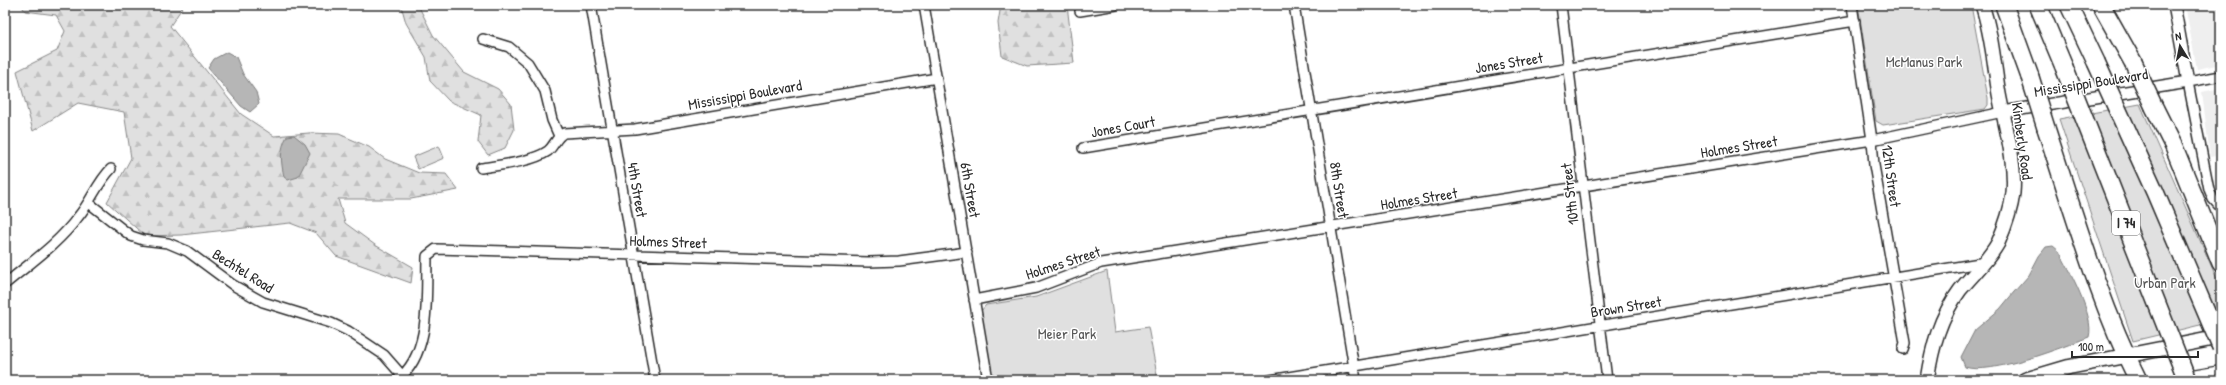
<svg xmlns="http://www.w3.org/2000/svg" width="2226" height="385" font-family="'Patrick Hand',sans-serif">
  <style>
    .built { fill: #efefef }
    .green { fill: #e0e0e0; stroke: #868686 }
    .forest { fill: url(#forest-firs); stroke: #868686 }
    .water { fill: #b6b6b6; stroke: #7e7e7e }
    .lines { fill: none; stroke-linecap: round; stroke-linejoin: round }
    .minor-casing { stroke: #2b2b2b; stroke-width: 12 }
    .tertiary-casing { stroke: #2b2b2b; stroke-width: 14 }
    .secondary-casing { stroke: #2b2b2b; stroke-width: 16 }
    .primary-casing { stroke: #2b2b2b; stroke-width: 17 }
    .motorway-casing { stroke: #2b2b2b; stroke-width: 20 }
    .minor { stroke: #fff; stroke-width: 9 }
    .tertiary { stroke: #fff; stroke-width: 11 }
    .secondary { stroke: #fff; stroke-width: 13 }
    .primary { stroke: #fff; stroke-width: 14 }
    .motorway { stroke: #fff; stroke-width: 17 }
    .motorway-bridge-casing { stroke: #2b2b2b; stroke-width: 20; stroke-linecap: butt }
    .motorway-bridge { stroke: #fff; stroke-width: 17 }
    .labels { text-anchor: middle; stroke-width: 3; stroke-linejoin: round; paint-order: stroke }
    .shield { fill: #fff; stroke: #6b6b6b; stroke-width: 1 }
    .shield-label { font-size: 14px; font-weight: bold; fill: #2b2b2b }
    .park-label { font-size: 15px; fill: #585858; stroke: #fff }
    .street-label { font-size: 15px; fill: #2b2b2b; stroke: #fff }
  </style>
  <defs>
    <pattern id="forest-firs" width="22" height="20" patternUnits="userSpaceOnUse"><rect width="22" height="20" fill="#e0e0e0"/><path d="M5 1l3.5 6h-7zM16 11l3.5 6h-7z" fill="#c0c0c0"/></pattern>
  </defs>
  <rect width="100%" height="100%" fill="#fff"/>
  <filter id="ink" filterUnits="userSpaceOnUse"><feTurbulence type="fractalNoise" baseFrequency=".025" numOctaves="2"/><feDisplacementMap in="SourceGraphic" scale="8" xChannelSelector="R" yChannelSelector="G"/><feConvolveMatrix kernelMatrix="1 2 1 2 8 2 1 2 1" color-interpolation-filters="sRGB"/></filter>
  <g filter="url(#ink)">
    <!-- built -->
    <path class="built" d="M2185,5H2221V64L2197,69Z
      M2221,88V155L2210,157L2202,92Z"/>
    <!-- green -->
    <path class="green" d="M1858,5H1971L1988,98V105L1985,109L1883,125L1876,121Z
      M2140,104L2221,288V320L2133,341L2059,119Z
      M439,146L444,158L418,169L413,157Z
      M1107,271L1115,332L1148,327L1158,380H993L981,311L986,305L1036,297Z"/>
    <!-- forest -->
    <path class="forest" d="M21,5H184L170,26L241,114L274,136L309,133L339,134L369,147L385,159L419,173L446,174L458,190L411,199H338L345,223L375,245L413,267L411,283L336,256L316,233L290,223L181,235L145,236L107,202L131,158L124,112L78,103L33,131L17,71L57,51L65,31L56,15L25,11Z
      M401,5H418L433,35L464,72L498,89L511,104L514,130L505,148L488,155L478,142L481,115L449,101L430,81L426,57L406,23Z
      M1001,5H1067L1074,63L1027,66L1002,56L998,23Z"/>
    <!-- water -->
    <path class="water" d="M227,52L236,57L243,74L256,92L259,104L250,112L241,106L208,68L214,59Z
      M294,135L305,144L310,153L298,177L288,180L284,177C281,161 279,151 287,136Z
      M2053,246L2059,251C2069,270 2095,316 2089,337C2063,347 1990,376 1965,367L1961,357L1975,330L2000,309L2014,292L2029,275L2039,256L2046,247Z"/>
    <g class="lines">
      <!-- minor casing -->
      <g class="minor-casing">
        <path id="minor" d="M591,5L655,380
          M924,5L988,380
          M1294,5L1356,380
          M1561,5L1607,380
          M1852,5L1872,140L1874,165L1905,343L1903,349
          M1080,11L1116,5
          M483,39L509,47L528,63L545,91L552,120L559,136
          M2221,76L2188,82L2209,189L2213,199L2221,208
          M1083,148L1855,21
          M481,168C500,165 532,162 548,151C555,145 556,137 564,133L635,129L937,78
          M89,203L131,236L143,240L168,243L187,251L233,285L263,302L331,323L348,331L384,355L406,380
          M5,284C30,263 58,244 78,217C91,202 97,183 111,169
          M974,300L1036,288L1101,263L1872,140L2003,112
          M397,380C432,354 426,295 427,256L436,249L869,262L899,261L967,252
          M1270,380L1986,262"/>
      </g>
      <!-- tertiary casing -->
      <g class="tertiary-casing">
        <path id="tertiary" d="M2003,112L2188,82L2174,5"/>
      </g>
      <!-- secondary casing -->
      <g class="secondary-casing">
        <path id="secondary" d="M1927,380C1932,347 1940,317 1960,290C1973,274 1988,261 1998,243C2005,227 2011,210 2013,193C2016,161 2005,126 1999,94C1994,65 1992,34 1982,5"/>
      </g>
      <!-- primary casing -->
      <g class="primary-casing">
        <path id="primary" d="M2025,380L2069,367L2221,337
          M2181,380L2221,373"/>
      </g>
      <!-- motorway casing -->
      <g class="motorway-casing">
        <path id="motorway" d="M2004,5L2030,77
          M2038,5L2064,67
          M2069,5L2096,62
          M2101,5L2133,62
          M2154,107L2174,147L2221,263
          M2046,128C2074,213 2098,300 2138,380"/>
      </g>
      <!-- minor -->
      <use href="#minor" class="minor"/>
      <!-- tertiary -->
      <use href="#tertiary" class="tertiary"/>
      <!-- secondary -->
      <use href="#secondary" class="secondary"/>
      <!-- primary -->
      <use href="#primary" class="primary"/>
      <!-- motorway -->
      <use href="#motorway" class="motorway"/>
      <!-- motorway-bridge casing -->
      <g class="motorway-bridge-casing">
        <path id="motorway-bridge" d="M2096,62L2155,192L2221,347
          M2133,62L2154,107
          M2064,67L2187,380
          M2030,77L2046,128"/>
      </g>
      <!-- motorway-bridge -->
      <use href="#motorway-bridge" class="motorway-bridge"/>
    </g>
  </g>
  <g class="labels">
    <!-- shield labels -->
    <rect class="shield" x="2112" y="211" width="28" height="24" rx="3"/>
    <g class="shield-label">
      <text x="2126" y="228">I 74</text>
    </g>
    <!-- park labels -->
    <g class="park-label">
      <text x="1924" y="67">McManus Park</text>
      <text x="2165" y="288">Urban Park</text>
      <text x="1067" y="339">Meier Park</text>
    </g>
    <!-- street labels -->
    <g class="street-label">
      <text transform="translate(1509 63) rotate(-9)" y="5">Jones Street</text>
      <text transform="translate(2091 83) rotate(-9)" y="5">Mississippi Boulevard</text>
      <text transform="translate(745 95) rotate(-10)" y="5">Mississippi Boulevard</text>
      <text transform="translate(1123 127) rotate(-10)" y="5">Jones Court</text>
      <text transform="translate(2022 141) rotate(82)" y="5">Kimberly Road</text>
      <text transform="translate(1739 147) rotate(-9)" y="5">Holmes Street</text>
      <text transform="translate(1891 176) rotate(82)" y="5">12th Street</text>
      <text transform="translate(637 190) rotate(80)" y="5">4th Street</text>
      <text transform="translate(970 190) rotate(80)" y="5">6th Street</text>
      <text transform="translate(1339 190) rotate(81)" y="5">8th Street</text>
      <text transform="translate(1570 194) rotate(-97)" y="5">10th Street</text>
      <text transform="translate(1419 199) rotate(-9)" y="5">Holmes Street</text>
      <text transform="translate(668 242) rotate(2)" y="5">Holmes Street</text>
      <text transform="translate(1063 263) rotate(-18)" y="5">Holmes Street</text>
      <text transform="translate(243 271) rotate(32)" y="5">Bechtel Road</text>
      <text transform="translate(1626 307) rotate(-9)" y="5">Brown Street</text>
    </g>
  </g>
  <!-- margin -->
  <rect width="2226" height="385" fill="none" stroke="#fff" stroke-width="20"/>
  <rect x="10" y="10" width="2206" height="365" fill="none" stroke="#2b2b2b" stroke-width="1.5" filter="url(#ink)"/>
  <!-- north arrow -->
  <g transform="translate(2180 46) rotate(350)" stroke="#ffffff" stroke-width="3" paint-order="stroke">
  <path d="M0-3L7 15L0 10L-7 15Z" fill="#2b2b2b"/>
  <text y="-6" font-size="11" font-weight="bold" text-anchor="middle" fill="#2b2b2b">N</text>
  </g>
  <!-- scale -->
  <path d="M2072 351v6h126v-6" fill="none" stroke="#2b2b2b" stroke-width="2"/>
  <text x="2078" y="351" font-size="12" fill="#2b2b2b" stroke="#ffffff" stroke-width="3" paint-order="stroke">100 m</text>
</svg>
